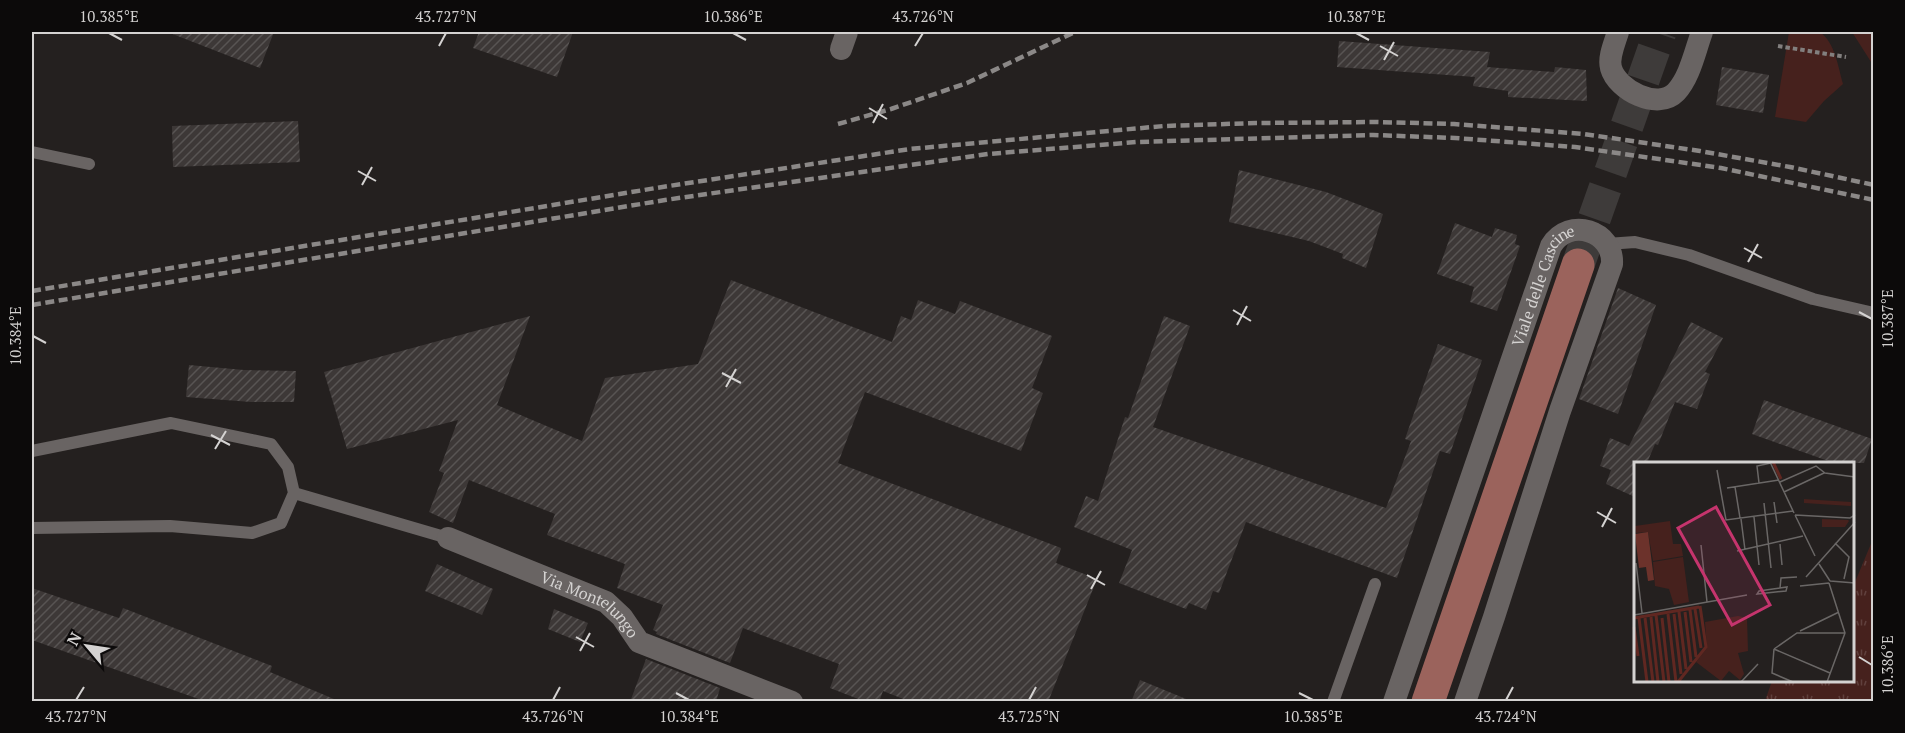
<svg xmlns="http://www.w3.org/2000/svg" width="1905" height="733" font-family="'PT Serif',serif">
  <style>
    .grass { fill: url(#grass-tufts) }
    .park { fill: #46211d }
    .building { fill: url(#building-hatch) }
    .lines { fill: none; stroke-linecap: round; stroke-linejoin: round }
    .primary-tunnel { stroke: #3e3b3a; stroke-width: 33; stroke-dasharray: 33 16; stroke-linecap: butt }
    .path { stroke: #827f7e; stroke-width: 4; stroke-dasharray: 4.5 3; stroke-linecap: butt }
    .lane { stroke: #696463; stroke-width: 12 }
    .street { stroke: #696463; stroke-width: 22 }
    .primary { stroke: #9b635c; stroke-width: 33 }
    .rail { stroke: #8b8887; stroke-width: 4.5; stroke-dasharray: 9 4.5; stroke-linecap: butt }
    .ticks { fill: none; stroke: #d4d2d1; stroke-width: 2 }
    .labels { text-anchor: middle; stroke-width: 5; stroke-linejoin: round; paint-order: stroke }
    .street-label { font-size: 16px; fill: #d4d2d1; stroke: #0c0a0a }
    .inset-river { fill: none; stroke: #602721; stroke-width: 3 }
    .inset-road { fill: none; stroke: #6a6766; stroke-width: 1.5 }
    .view { fill: #c5346d; fill-opacity: 0.15; stroke: #c5346d; stroke-width: 3 }
    .inset-edge { fill: none; stroke: #d4d2d1; stroke-width: 3 }
    .neatline { fill: none; stroke: #d4d2d1; stroke-width: 2 }
    .ticks-label { font-size: 15px; text-anchor: middle; fill: #d4d2d1 }
  </style>
  <defs>
    <pattern id="grass-tufts" width="24" height="20" patternUnits="userSpaceOnUse" patternTransform="scale(1.5)"><rect width="24" height="20" fill="#46211d"/><path d="M3 7l-1-3M5 7V3M7 7l1-3M15 17l-1-3M17 17v-4M19 17l1-3" fill="none" stroke="#60403d"/></pattern>
    <pattern id="building-hatch" width="6" height="6" patternUnits="userSpaceOnUse" patternTransform="scale(1.5)"><rect width="6" height="6" fill="#3d3837"/><path d="M-1 1l2-2M0 6l6-6M5 7l2-2" fill="none" stroke="#585453"/></pattern>
  </defs>
  <rect width="100%" height="100%" fill="#24201f"/>
  <!-- grass -->
  <path class="grass" d="M1873,539V701H1765L1772,681L1852,680L1853,587Z"/>
  <!-- park -->
  <path class="park" d="M1789,32H1820C1835,43 1838,66 1843,84L1824,101L1806,122L1775,117Z
    M1852,32H1873V65Z"/>
  <!-- building -->
  <path class="building" d="M170,32H274L260,68L170,33Z
    M479,32H573L557,77L473,48Z
    M1339,41L1490,52L1487,67L1554,72L1555,67L1586,70L1587,101L1508,97V91L1473,86L1475,77L1337,67Z
    M1722,67L1769,75L1763,113L1716,105Z
    M298,121L300,162L173,167L172,126Z
    M1239,170L1326,192L1383,214L1366,268L1342,258L1343,254L1309,241L1229,222Z
    M1455,223L1492,237L1495,228L1517,235L1515,244L1520,246L1497,311L1470,302L1474,287L1437,274Z
    M731,280L892,342L901,316L911,320L918,300L955,314L960,301L1052,336L1032,388L1043,393L1021,451L865,392L838,463L1061,548L1056,563L1097,579L1048,702H911L883,691L879,702H866L830,688L839,664L743,628L730,663L656,634L657,632L653,630L663,605L617,588L625,564L547,535L555,514L469,480L453,523L429,512L444,473L439,471L458,420L347,449L324,372L530,316L497,405L582,441L605,378L698,364Z
    M1618,288L1656,305L1618,414L1579,399Z
    M1164,316L1190,326L1153,427L1386,508L1411,441L1405,439L1438,344L1482,360L1450,454L1440,451L1397,578L1246,522L1219,593L1213,591L1206,610L1189,603L1186,609L1119,583L1132,550L1074,527L1086,496L1098,501L1125,417L1128,418Z
    M1691,322L1723,338L1705,372L1710,374L1697,409L1675,402L1658,445L1655,444L1647,463H1635V497L1606,484L1611,470L1600,466L1610,438L1629,446Z
    M189,365L244,370L296,371L294,402H251L186,397Z
    M1764,400L1872,439L1864,463H1834L1752,434Z
    M437,564L493,589L482,615L425,591Z
    M32,588L119,618L123,608L272,666L270,672L341,702H207L32,640Z
    M554,609L588,623L580,642L548,629Z
    M646,659L720,688L716,702H630Z
    M1140,680L1191,701V702H1131Z"/>
  <g class="lines">
    <!-- primary-tunnel -->
    <path class="primary-tunnel" d="M1578,265L1660,32"/>
    <!-- path -->
    <path class="path" d="M1778,46L1846,57"/>
    <!-- lane -->
    <path class="lane" d="M32,152L89,164
      M1607,244L1635,242L1689,255L1813,299L1874,313
      M32,451L171,423L271,444L288,467L294,493L448,538
      M32,528L170,526L252,533L281,523L294,493
      M1333,702L1375,584"/>
    <!-- street -->
    <g class="street">
      <path d="M1618,32C1615,42 1608,57 1611,68C1617,90 1658,111 1676,92C1690,77 1695,51 1702,32"/>
      <path d="M841,49L847,32"/>
      <path id="s1" d="M448,538L606,602L622,617L639,642L792,702"/>
      <path id="s2" d="M1394,702L1551,246C1569,216 1614,231 1612,264L1560,411L1494,617L1465,702"/>
    </g>
    <!-- primary -->
    <path class="primary" d="M1428,702L1578,265"/>
    <!-- rail -->
    <path class="rail" d="M838,124L891,109L967,83L1075,32
      M32,291L656,188L910,149L1164,126L1256,123L1376,122L1454,124L1584,134L1700,151L1790,167L1874,185
      M32,305L665,200L988,154L1137,142L1373,135L1455,138L1575,147L1721,168L1874,200"/>
  </g>
  <!-- ticks -->
  <path class="ticks" d="M109,33L122,40M733,33L746,40M1356,33L1369,40M439,46L446,33M915,46L923,33M1380,46L1398,56M1384,60L1394,42M869,108L887,119M873,123L883,104M358,171L376,181M362,185L372,167M1744,248L1762,258M1748,262L1758,244M1233,310L1251,321M1859,312L1872,319M1237,325L1247,306M33,336L46,343M722,373L741,383M726,387L736,369M211,435L230,445M215,449L226,431M1597,512L1616,523M1602,527L1612,508M1087,575L1105,585M1091,589L1101,571M576,637L594,647M580,651L590,633M1859,657L1872,665M676,693L689,700M1299,693L1313,700M76,700L84,687M553,700L560,687M1029,700L1036,687M1506,700L1513,687"/>
  <g class="labels">
    <!-- street labels -->
    <g class="street-label">
      <text dy="6" stroke="none"><textPath href="#s2" startOffset="444">Viale delle Cascine</textPath></text>
      <text dy="6" stroke="none"><textPath href="#s1" startOffset="158">Via Montelungo</textPath></text>
    </g>
  </g>
  <!-- overview -->
  <g transform="translate(1634 462)">
    <rect width="220" height="220" fill="#24201f"/>
    <path d="M170,37L184,38L217,40V44L170,41ZM36,59L39,82H47L49,94L19,99L14,70L2,71L1,64ZM104,154L113,156L114,189L104,191L110,212L106,218L95,209L87,219L62,200L73,186L71,160Z" fill="#46211d"/>
    <path d="M14,70L20,118L14,119L12,105L5,106L1,72Z" fill="#6c322b"/>
    <path d="M188,57L214,58L215,59L211,65H188ZM49,95L55,140L40,143L35,127L21,124L19,100Z" fill="#46211d"/>
    <path class="inset-river" d="M139,0L147,17M61,147L67,186M56,148L62,195M45,150L52,207M51,150L57,200M34,152L42,220M40,152L47,212M22,153L30,220M17,155L24,220M0,156L65,145M5,156L13,220M11,156L19,220M28,156L35,220M0,165L4,194M44,220L72,185L66,144"/>
    <path class="inset-road" d="M136,0L160,51M83,8L92,58L159,49M146,20L182,4L191,11L221,15M125,21L123,4L137,1M101,25L106,56M93,26L145,18M150,30L190,11M140,40L143,61M130,41L137,106M161,53L216,56L221,53M161,53L181,94M120,55L125,103M107,57L111,88M201,81L215,95L210,117M146,82L148,103M67,83L73,140M103,89L169,74M2,101L8,151M185,102L196,119M172,115L221,60M196,119L221,121M166,124L195,121M153,125L152,129L123,132L125,129ZM146,126L147,116L163,115M0,153L113,133M166,169L205,150M140,187L163,171H211M140,187L196,211M140,187L138,211L159,220M107,220L124,202M193,220L211,171L195,121"/>
    <path class="view" d="M82,45L136,143L98,163L44,66Z"/>
    <rect width="220" height="220" class="inset-edge"/>
  </g>
  <!-- border -->
  <rect width="1905" height="733" fill="none" stroke="#0c0a0a" stroke-width="66"/>
  <!-- north arrow -->
  <g transform="translate(87 646) rotate(299)" stroke="#0c0a0a" stroke-width="4.5" paint-order="stroke">
  <path d="M0-4.5L10 22L0 15L-10 22Z" fill="#d4d2d1"/>
  <text y="-9" font-size="16" font-weight="bold" text-anchor="middle" fill="#d4d2d1">N</text>
  </g>
  <rect x="33" y="33" width="1839" height="667" class="neatline"/>
  <g class="ticks-label">
    <text x="109" y="22">10.385°E</text>
    <text x="446" y="22">43.727°N</text>
    <text x="733" y="22">10.386°E</text>
    <text x="923" y="22">43.726°N</text>
    <text x="1356" y="22">10.387°E</text>
    <text transform="translate(1888 319) rotate(-90)" y="5">10.387°E</text>
    <text transform="translate(16 336) rotate(-90)" y="5">10.384°E</text>
    <text transform="translate(1888 665) rotate(-90)" y="5">10.386°E</text>
    <text x="76" y="722">43.727°N</text>
    <text x="553" y="722">43.726°N</text>
    <text x="689" y="722">10.384°E</text>
    <text x="1029" y="722">43.725°N</text>
    <text x="1313" y="722">10.385°E</text>
    <text x="1506" y="722">43.724°N</text>
  </g>
</svg>
